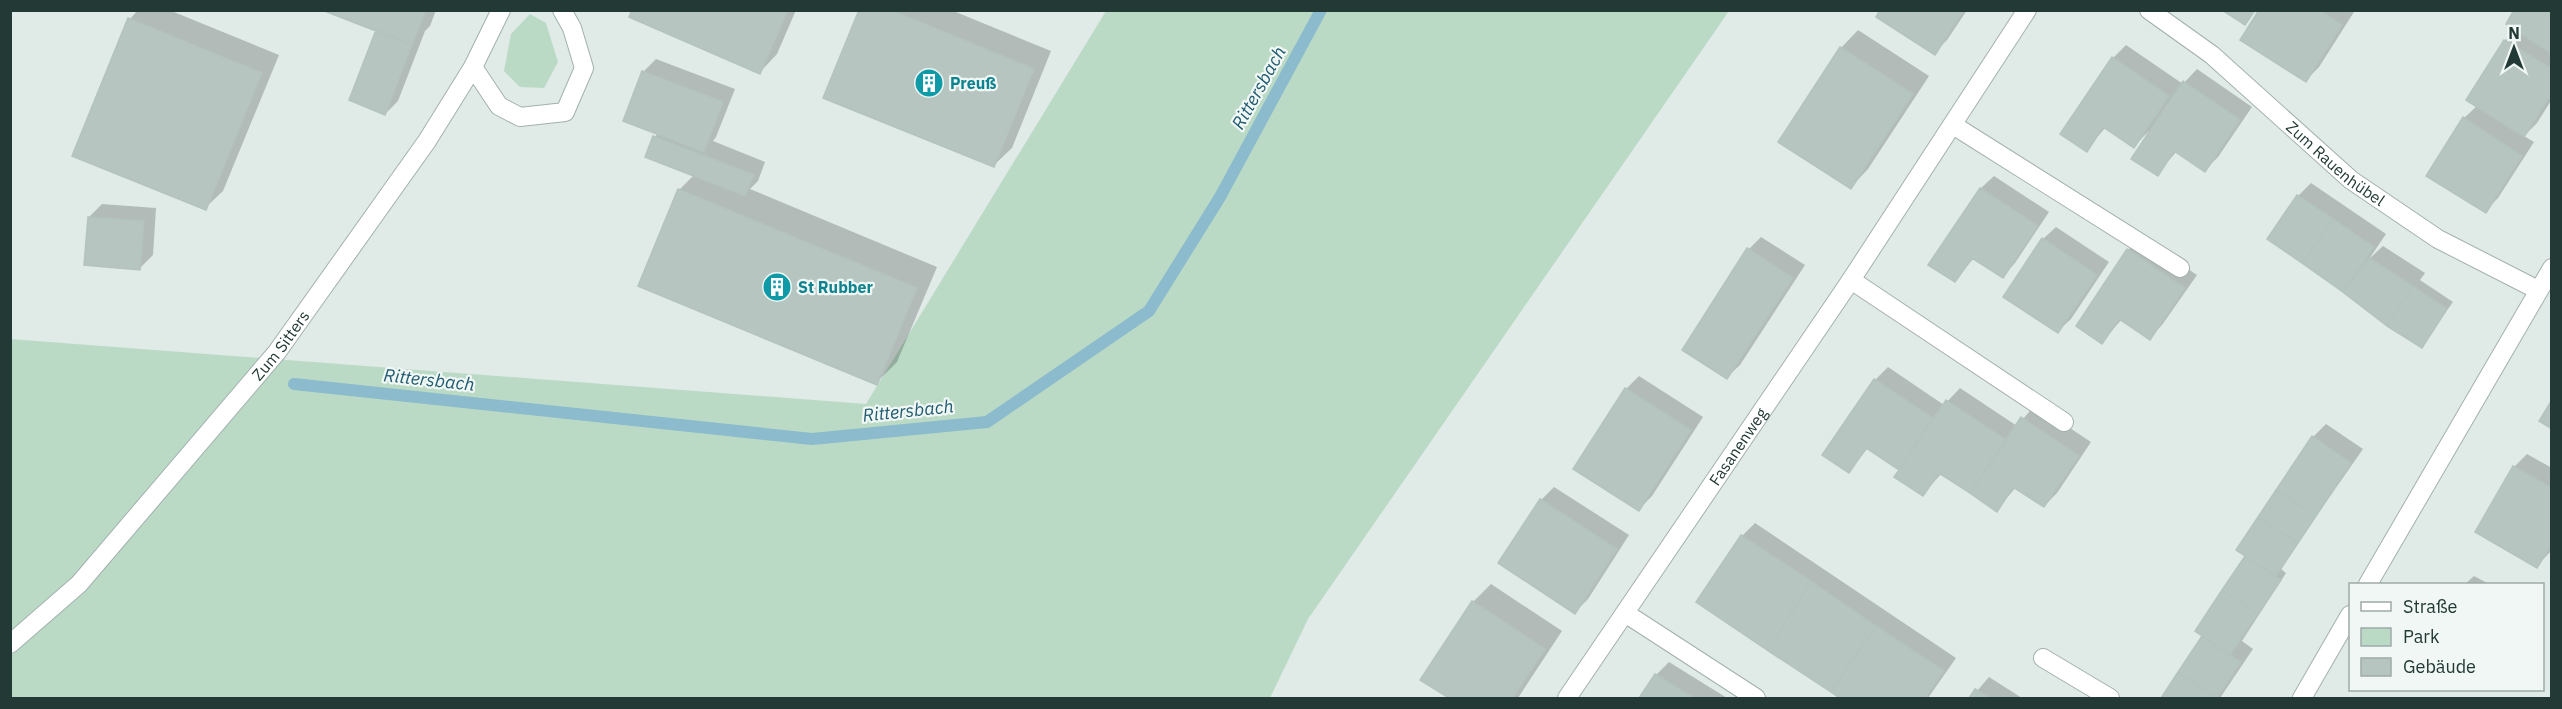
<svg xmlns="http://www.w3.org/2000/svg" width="2562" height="709" font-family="'IBM Plex Sans',sans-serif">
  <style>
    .green { fill: #badac6 }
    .shadow { fill: #0003 }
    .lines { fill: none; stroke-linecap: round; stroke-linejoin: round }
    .stream { stroke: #8bbbcc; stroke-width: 12 }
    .building { fill: #b6c5c0; stroke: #b3c3be; stroke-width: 1.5 }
    .lane-casing { stroke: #a3b1ae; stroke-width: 20 }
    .street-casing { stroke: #a3b1ae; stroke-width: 20 }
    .lane { stroke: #fff; stroke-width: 18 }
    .street { stroke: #fff; stroke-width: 18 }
    .labels { text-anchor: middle; stroke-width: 4.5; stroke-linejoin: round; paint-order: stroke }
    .culture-label { font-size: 16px; font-weight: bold; fill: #0d838f; stroke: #f0f7f4; text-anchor: start }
    .street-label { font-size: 16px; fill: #223935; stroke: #f0f7f4 }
    .water-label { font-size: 18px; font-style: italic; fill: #205b71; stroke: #f0f7f4 }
  </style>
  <rect width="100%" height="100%" fill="#e0eae7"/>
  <!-- green -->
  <path class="green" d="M1106,11H1729L1308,619L1270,698H11L10,339L866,404Z
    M530,14L546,23L558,62L544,88L520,87L504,71L511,34Z"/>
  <!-- shadow -->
  <path class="shadow" d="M138,10H169L279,55L223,191L205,208L130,19Z
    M325,10H436L430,26L425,31L398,101L385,114L377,30Z
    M634,10H796L777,54L760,72Z
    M860,10H951L1051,51L1012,148L994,165Z
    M1882,10H1967L1947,40L1934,53Z
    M2261,10H2351L2354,12L2319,67L2306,80Z
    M2552,10V99L2537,123L2524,136L2534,142L2498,198L2485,211L2464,118L2477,106L2505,41L2516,29Z
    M1858,30L1929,76L1868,169L1851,187L1841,48Z
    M2126,45L2183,84L2197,69L2252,107L2218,157L2205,170L2177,151L2157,174L2149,131L2134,146L2106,127L2086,150L2113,58Z
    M656,59L735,89L716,137L713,141L765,162L758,181L750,189L937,267L897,362L876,383L679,190L694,175L655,137L658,133L643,72Z
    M1994,176L2049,212L2015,263L2003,276L1974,258L1955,280L1930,264L1981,188Z
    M2311,183L2386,234L2369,259L2383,246L2425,273L2420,280L2453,302L2421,346L2269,239L2298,196Z
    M102,204L156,208L153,255L140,268L89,217Z
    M2056,227L2109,262L2071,319L2058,331L2043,239Z
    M1761,237L1805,265L1740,365L1727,377L1749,249Z
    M2141,237L2197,275L2162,325L2149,338L2122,319L2102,342L2128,250Z
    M1888,367L1944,405L1960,388L2017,426L2035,405L2091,442L2057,493L2044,506L2016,487L1997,510L1942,473L1923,494L1901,470L1868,448L1849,471L1875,380Z
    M1639,376L1703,417L1652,496L1639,509L1575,468L1626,389Z
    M2326,424L2363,449L2317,515L2278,489L2313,437Z
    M2527,454L2552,468V550L2537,566L2514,467Z
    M1554,487L1629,535L1588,599L1575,612L1541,500Z
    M2277,492L2315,518L2281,569L2286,573L2242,641L2253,649L2220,698H2162L2204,636L2197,631L2247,556Z
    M1755,523L1956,658L1928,698H1843L1698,601L1742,536Z
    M2474,576L2489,584H2465Z
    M1491,584L1562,631L1518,698H1452L1422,680L1473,602Z
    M1669,662L1727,698H1641L1656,675Z
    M1989,677L2022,698H1971Z"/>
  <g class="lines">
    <!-- stream -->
    <path class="stream" d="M294,384L812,439L987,422L1149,311L1220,197L1321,10"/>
  </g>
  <!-- building -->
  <path class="building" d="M322,10H426L412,45Z
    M632,10H788L760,74L629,17Z
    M859,10H891L1034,69L994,167L823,98Z
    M1880,10H1964L1935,55L1876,17Z
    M2222,10H2255L2245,25Z
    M2259,10H2319L2342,25L2306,82L2240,40Z
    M2514,10H2552V54L2506,24Z
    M128,18L262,73L206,210L72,156Z
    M376,30L412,45L385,115L349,100Z
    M2504,40L2552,69V93L2524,137L2466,100Z
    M1840,47L1913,94L1851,189L1778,142Z
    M2112,57L2169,96L2134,148L2103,127L2087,152L2060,134Z
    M642,71L723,102L704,152L623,121Z
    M2183,81L2240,120L2205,172L2174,151L2158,176L2131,159Z
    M2463,117L2522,156L2486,213L2426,176Z
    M653,136L754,175L745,196L645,157Z
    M1980,188L2038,226L2003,278L1972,258L1955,282L1928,265Z
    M678,189L917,288L877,385L638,286Z
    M2297,195L2333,219L2302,263L2267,239Z
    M88,217L144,221L140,270L84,265Z
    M2333,219L2374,247L2343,292L2302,263Z
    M2042,238L2097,275L2058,333L2003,297Z
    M1747,248L1793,278L1727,379L1682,350Z
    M2127,249L2185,288L2150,340L2119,319L2102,344L2076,326Z
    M2369,258L2413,286L2387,326L2343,292Z
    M2413,286L2447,309L2422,348L2387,326Z
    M1874,379L1933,418L1899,470L1866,448L1849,473L1822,455Z
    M1625,388L1691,430L1639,511L1573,469Z
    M1946,400L2006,440L1970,493L1939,473L1923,496L1894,477Z
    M2552,400V429L2539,421Z
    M2021,417L2079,456L2044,507L2013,487L1997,512L1970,493Z
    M2312,436L2351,463L2316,516L2276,490Z
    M2513,466L2552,488V544L2537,568L2475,532Z
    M2276,490L2316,516L2298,543L2258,517Z
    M1540,499L1617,549L1575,614L1498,563Z
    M2258,517L2298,543L2276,576L2236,550Z
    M1741,535L1812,582L1767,650L1696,602Z
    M2245,556L2281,580L2258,614L2222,590Z
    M1812,582L1876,626L1831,692L1767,650Z
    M2222,590L2258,614L2230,655L2195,631Z
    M1472,601L1545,649L1513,698H1449L1420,680Z
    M1876,626L1944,671L1925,698H1840L1831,692Z
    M2202,636L2241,662L2217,698L2178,672Z
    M2178,672L2217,698H2161Z
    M1655,674L1694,698H1639Z
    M1975,689L1990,698H1969Z"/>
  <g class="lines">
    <!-- lane casing -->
    <g class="lane-casing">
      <g id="lane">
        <path id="s1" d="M2149,10L2212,55L2351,180L2438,239L2538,290"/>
      </g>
    </g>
    <!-- street casing -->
    <g class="street-casing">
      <g id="street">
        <path d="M473,67L499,106L520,117L565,112L584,68L572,28L562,10"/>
        <path d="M1953,125L2180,268"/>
        <path d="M1851,280L2064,422"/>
        <path d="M2368,584L2552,268"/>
        <path d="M1625,613L1756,698"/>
        <path id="s2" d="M10,644L79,584L277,352L427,141L473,67L501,10"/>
        <path d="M2043,658L2110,698"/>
        <path id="s3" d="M1567,698L1851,280L2027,10"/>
        <path d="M2302,698L2350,615"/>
      </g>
    </g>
    <!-- lane -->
    <use href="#lane" class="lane"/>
    <!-- street -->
    <use href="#street" class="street"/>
  </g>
  <!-- icons -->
  <defs>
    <g id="building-disc" transform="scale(1.5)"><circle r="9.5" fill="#0f9aa8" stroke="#f0f7f4"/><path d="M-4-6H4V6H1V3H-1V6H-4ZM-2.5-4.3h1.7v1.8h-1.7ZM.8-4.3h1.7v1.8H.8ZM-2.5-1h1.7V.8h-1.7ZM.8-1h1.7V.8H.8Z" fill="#fff"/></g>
  </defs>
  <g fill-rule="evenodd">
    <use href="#building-disc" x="929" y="83"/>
    <use href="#building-disc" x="777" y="287"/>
  </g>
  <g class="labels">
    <!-- culture labels -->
    <g class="culture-label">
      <text x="950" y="89">Preuß</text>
      <text x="798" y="293">St Rubber</text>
    </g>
    <!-- street labels -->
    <g class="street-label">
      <text dy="6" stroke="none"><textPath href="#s1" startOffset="242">Zum Rauenhübel</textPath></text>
      <text dy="6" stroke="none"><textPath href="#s2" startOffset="404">Zum Sitters</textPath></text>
      <text dy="6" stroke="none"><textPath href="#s3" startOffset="304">Fasanenweg</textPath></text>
    </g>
    <!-- water labels -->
    <g class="water-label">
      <text transform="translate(1259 88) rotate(-61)" y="6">Rittersbach</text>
      <text transform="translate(429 380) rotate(6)" y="6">Rittersbach</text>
      <text transform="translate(908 411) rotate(-6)" y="6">Rittersbach</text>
    </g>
  </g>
  <!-- border -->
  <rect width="2562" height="709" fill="none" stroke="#223935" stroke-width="24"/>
  <!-- legend -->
  <rect x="2349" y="583" width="195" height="108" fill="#f0f7f4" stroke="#9eaba8" stroke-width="1.5"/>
  <rect x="2361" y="602" width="30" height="9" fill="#ffffff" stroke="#9eaba8" stroke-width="1.5"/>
  <text x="2403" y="613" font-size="18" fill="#223935">Straße</text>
  <rect x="2361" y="628" width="30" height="18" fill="#badac6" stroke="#9eaba8" stroke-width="1.5"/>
  <text x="2403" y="643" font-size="18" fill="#223935">Park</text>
  <rect x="2361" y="658" width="30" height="18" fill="#b6c5c0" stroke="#9eaba8" stroke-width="1.5"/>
  <text x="2403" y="673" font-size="18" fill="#223935">Gebäude</text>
  <!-- north arrow -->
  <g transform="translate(2514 48)" stroke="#f0f7f4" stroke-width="4.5" paint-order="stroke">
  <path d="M0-4.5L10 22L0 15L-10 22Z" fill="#223935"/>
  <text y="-9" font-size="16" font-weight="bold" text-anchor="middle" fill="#223935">N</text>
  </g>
</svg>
